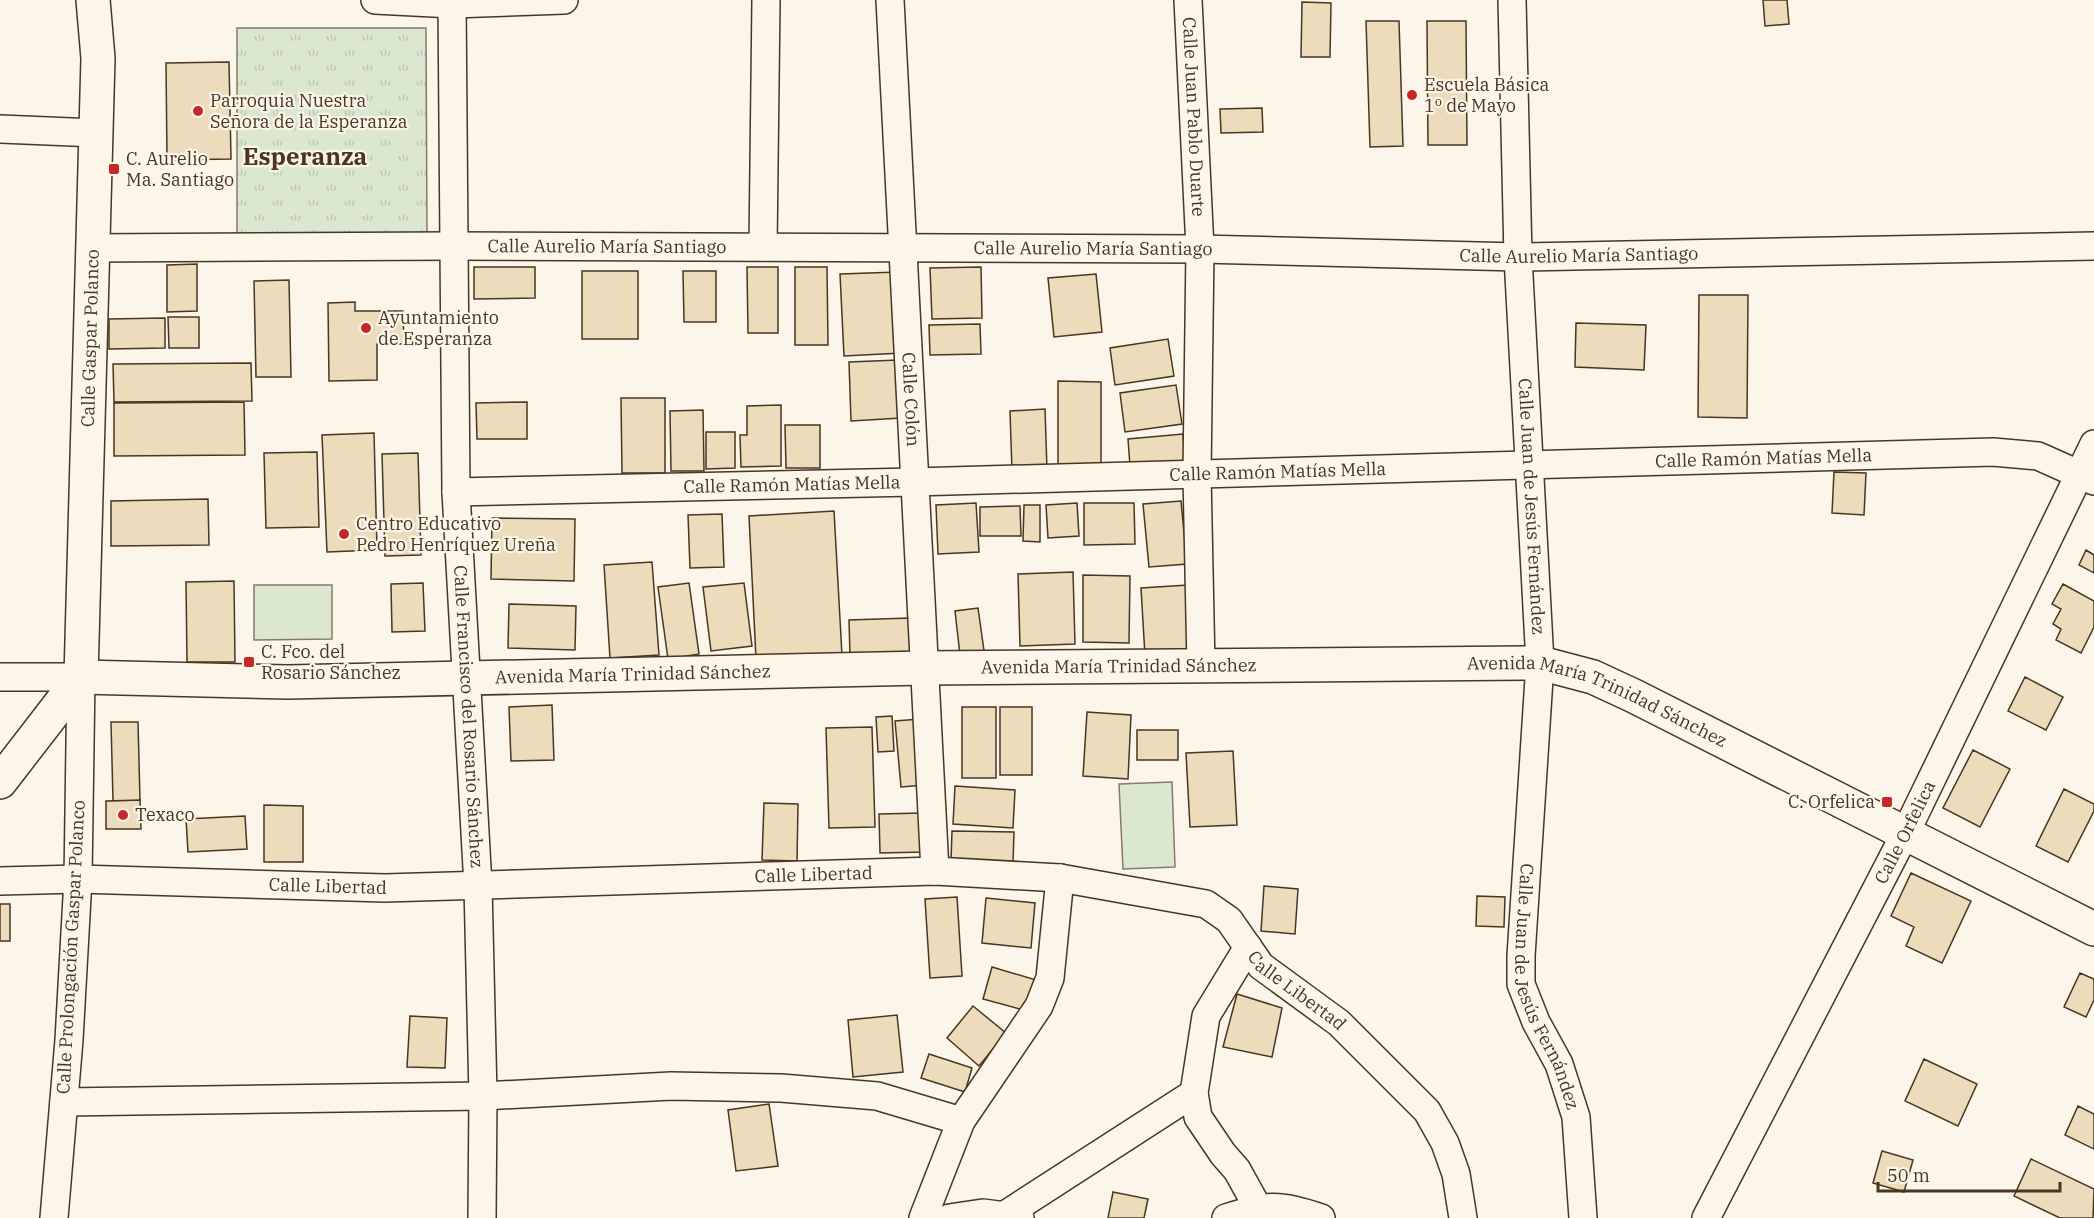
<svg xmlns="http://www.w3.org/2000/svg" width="2094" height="1218" font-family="'IBM Plex Serif',serif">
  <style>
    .grass { fill: url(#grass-tufts); stroke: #887966; stroke-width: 1.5 }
    .garden { fill: #dce7d0; stroke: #887966; stroke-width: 1.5 }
    .building { fill: #ecdcbc; stroke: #4a3520; stroke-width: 1.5 }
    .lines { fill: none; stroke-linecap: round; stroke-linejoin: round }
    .minor-casing { stroke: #4a3520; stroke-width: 30 }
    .major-casing { stroke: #4a3520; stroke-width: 36 }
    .minor { stroke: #fbf6e9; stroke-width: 27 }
    .major { stroke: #fbf6e9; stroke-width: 33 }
    .poi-dot { fill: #c62828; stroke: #fbf6e9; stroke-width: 2 }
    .labels { text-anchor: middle; stroke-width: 4.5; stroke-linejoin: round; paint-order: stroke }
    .poi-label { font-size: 18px; fill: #4a3520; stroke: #fbf6e9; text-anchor: start }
    .street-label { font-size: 18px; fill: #4a3520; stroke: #fbf6e9 }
    .district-label { font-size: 24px; font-weight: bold; fill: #4a3520; stroke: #fbf6e9 }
  </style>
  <defs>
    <pattern id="grass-tufts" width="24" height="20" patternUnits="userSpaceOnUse" patternTransform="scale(1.5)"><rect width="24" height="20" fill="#dce7d0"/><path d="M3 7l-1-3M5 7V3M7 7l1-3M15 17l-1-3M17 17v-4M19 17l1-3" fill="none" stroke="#bec7b2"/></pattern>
  </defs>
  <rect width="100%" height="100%" fill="#fbf6e9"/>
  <!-- grass -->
  <path class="grass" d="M237,28H426L427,234H237Z"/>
  <!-- garden -->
  <path class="garden" d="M254,585H332V639L254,640Z
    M1172,782L1175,867L1123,869L1119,784Z"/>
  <!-- building -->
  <path class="building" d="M1763,0H1787L1789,24L1765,26Z
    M1302,2L1331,3L1330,57H1301Z
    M1366,21H1399L1403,146L1370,147Z
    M1427,21H1466L1467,145H1428Z
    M229,62L231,159L167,160L166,63Z
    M1262,108L1263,132L1221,133L1220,109Z
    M197,264V311L167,312V265Z
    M474,267H535V298L474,299Z
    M747,267H778V333H748Z
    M795,267H827L828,345H795Z
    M981,267L982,318L932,319L930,268Z
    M582,271H638V339H582Z
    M683,271H716V322H684Z
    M898,272L902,353L844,356L840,274Z
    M1096,274L1102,332L1054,337L1048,278Z
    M289,280L291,377H256L254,281Z
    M1699,295H1748L1747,418L1698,417Z
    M355,302V311H403L404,344H377V380L329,381L328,303Z
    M168,317H199V348H169Z
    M165,318V348L109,349V319Z
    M1576,323L1646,325L1644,370L1575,367Z
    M980,324L981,354L930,355L929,325Z
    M1168,339L1174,376L1115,385L1110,348Z
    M898,360L901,418L851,421L849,362Z
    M251,363L252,401L114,402L113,364Z
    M1058,381L1101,382V467H1058Z
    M1176,385L1182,424L1125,432L1120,393Z
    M621,398H665V473H622Z
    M244,402L245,455L114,456V403Z
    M527,402V439H477L476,403Z
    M781,405V466L741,467L740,435H747V406Z
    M1045,409L1047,470L1012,471L1010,411Z
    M703,410L704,471H671L670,411Z
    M785,425H820V468H786Z
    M706,432H735V468L706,469Z
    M374,433L377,550L327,552L322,435Z
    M1183,434L1185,461L1130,466L1128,439Z
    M317,452L319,527L266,528L264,453Z
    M418,453L421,555L385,556L382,454Z
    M1834,472L1866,473L1864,515L1832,513Z
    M208,499L209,545L111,546V501Z
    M1181,501L1187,564L1149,567L1143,504Z
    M976,503L979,552L938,554L936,505Z
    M1077,503L1079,536L1048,538L1046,505Z
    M1084,503H1134L1135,544L1084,545Z
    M1024,505H1040V542L1023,541Z
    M1020,506L1021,536H980V507Z
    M834,511L842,655L756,659L749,516Z
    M722,514L724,567L690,568L688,515Z
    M492,518L575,519L574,581L491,579Z
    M2086,550L2094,555V573L2079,565Z
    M652,562L659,655L610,658L604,565Z
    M1073,572L1075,644L1020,646L1018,574Z
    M1083,575L1130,576L1129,643L1083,642Z
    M234,581L235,662H187L186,582Z
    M423,583L425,631L392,632L391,584Z
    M689,583L699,654L668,659L658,587Z
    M744,583L752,646L711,651L703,587Z
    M2063,584L2094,601V627L2081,653L2056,640L2061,629L2053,624L2061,609L2052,604Z
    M1188,585L1193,654L1145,656L1141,588Z
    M509,604L576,606L575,650L508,648Z
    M978,608L984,651L960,655L955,611Z
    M910,618L911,653L850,655L849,620Z
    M2025,677L2063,697L2046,730L2008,711Z
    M552,705L554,760L511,761L509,707Z
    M962,707H996V778H962Z
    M1000,707H1032V775H1000Z
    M1087,712L1131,715L1128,779L1083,776Z
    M892,716L894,751L878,752L876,717Z
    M920,719L925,785L901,787L895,721Z
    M111,722H138L140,800L113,801Z
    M872,727L875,827L829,828L826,728Z
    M1137,730H1178V760H1137Z
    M1973,750L2010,769L1980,827L1943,808Z
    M1233,751L1237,825L1190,827L1186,753Z
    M955,786L1015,790L1013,828L953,824Z
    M2064,789L2094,804V811L2068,862L2036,846Z
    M140,800L141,829H106V801Z
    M764,803L798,804L797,861L762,860Z
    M264,805L303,806V862H264Z
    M923,813L924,852L880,853L879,814Z
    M245,816L247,849L188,852L186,819Z
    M952,831L1014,832L1013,863L951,861Z
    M1911,873L1971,901L1942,963L1906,946L1914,927L1891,916Z
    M1264,886L1298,889L1295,934L1261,931Z
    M1477,896L1505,897L1504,927L1476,926Z
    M957,897L962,976L930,978L925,899Z
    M986,898L1035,903L1031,948L982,943Z
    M0,904H10V941H0Z
    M992,967L1036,980L1027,1011L983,999Z
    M2080,973L2094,979V1000L2086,1017L2064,1007Z
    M1237,994L1282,1008L1272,1057L1223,1047Z
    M973,1006L1006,1033L979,1066L947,1038Z
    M897,1015L903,1072L853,1077L848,1020Z
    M410,1016L447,1018L445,1068L407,1067Z
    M929,1054L972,1068L965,1092L921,1078Z
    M1924,1059L1977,1084L1958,1126L1905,1101Z
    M769,1104L778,1166L736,1171L728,1110Z
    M2078,1106L2094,1114V1149L2065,1135Z
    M1882,1151L1913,1160L1904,1192L1873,1183Z
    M2031,1159L2094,1189L2093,1218H2060L2014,1196Z
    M1113,1192L1148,1199L1144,1218H1108Z"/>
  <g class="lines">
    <!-- minor casing -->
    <g class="minor-casing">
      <g id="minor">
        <path d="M375,0L453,4L564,0"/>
        <path id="s1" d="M452,0L456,492L478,886L483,1096L482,1218"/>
        <path id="s2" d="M890,0L935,871"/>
        <path id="s3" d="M1188,0L1200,249L1197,475L1201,666"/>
        <path id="s4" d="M1512,0L1518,257L1540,663L1521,956V984L1536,1022L1559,1064L1576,1117L1583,1218"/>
        <path d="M0,129L96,133"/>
        <path d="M763,247L766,0"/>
        <path id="s5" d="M91,248L453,246L1200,249L1518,257L2094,246"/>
        <path id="s6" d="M456,492L914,482L1993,452L2038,456L2094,481"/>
        <path d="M0,677H81L78,879L69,1040L54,1218"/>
        <path id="s7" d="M0,881L78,879L385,888L935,871L1060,878L1206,904L1229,920L1261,966L1339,1023L1427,1111L1445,1143L1456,1174L1463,1218"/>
        <path d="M1248,947L1206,1016L1194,1093L1198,1117L1223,1154L1237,1170L1258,1208"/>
        <path d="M64,1102L483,1096L671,1086L781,1088L877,1096L961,1121"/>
        <path d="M1005,1215L1194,1093"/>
        <path d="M923,1218L961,1121L1039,1006L1050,978L1060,878"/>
        <path d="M949,1218L983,1213L1020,1218"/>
        <path d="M1226,1218C1268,1205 1278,1203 1321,1218"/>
        <path id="s8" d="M1706,1218L1906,832L2094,444"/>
      </g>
    </g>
    <!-- major casing -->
    <g class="major-casing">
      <g id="major">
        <path id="s9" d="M81,677L288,682L925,668L1540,663L1593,677L1634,696L2094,929"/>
        <path id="s10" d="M81,677L98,58L93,0"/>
        <path d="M0,782L81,677"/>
      </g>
    </g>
    <!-- minor -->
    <use href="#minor" class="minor"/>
    <!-- major -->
    <use href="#major" class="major"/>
  </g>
  <!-- markers -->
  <g class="poi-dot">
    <circle cx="1412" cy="95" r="6"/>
    <circle cx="198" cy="111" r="6"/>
    <rect x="108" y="163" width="12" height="12" rx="3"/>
    <circle cx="366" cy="328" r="6"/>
    <circle cx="344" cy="534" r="6"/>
    <rect x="243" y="656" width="12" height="12" rx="3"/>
    <rect x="1881" y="796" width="12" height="12" rx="3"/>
    <circle cx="123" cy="815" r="6"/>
  </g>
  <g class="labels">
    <!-- poi labels -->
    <g class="poi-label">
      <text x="1424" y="91">Escuela Básica<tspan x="1424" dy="21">1º de Mayo</tspan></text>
      <text x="210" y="107">Parroquia Nuestra<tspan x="210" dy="21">Señora de la Esperanza</tspan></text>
      <text x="126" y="165">C. Aurelio<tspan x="126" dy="21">Ma. Santiago</tspan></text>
      <text x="378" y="324">Ayuntamiento<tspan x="378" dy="21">de Esperanza</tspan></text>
      <text x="356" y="530">Centro Educativo<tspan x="356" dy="21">Pedro Henríquez Ureña</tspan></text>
      <text x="261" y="658">C. Fco. del<tspan x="261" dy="21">Rosario Sánchez</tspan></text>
      <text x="1875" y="808" text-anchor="end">C. Orfelica</text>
      <text x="135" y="821">Texaco</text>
    </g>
    <!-- street labels -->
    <g class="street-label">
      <text dy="6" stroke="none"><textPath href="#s3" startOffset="117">Calle Juan Pablo Duarte</textPath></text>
      <text dy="6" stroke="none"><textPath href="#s5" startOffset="516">Calle Aurelio María Santiago</textPath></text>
      <text dy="6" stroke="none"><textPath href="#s5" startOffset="1002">Calle Aurelio María Santiago</textPath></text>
      <text dy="6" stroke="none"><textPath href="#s5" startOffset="1488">Calle Aurelio María Santiago</textPath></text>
      <text dy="6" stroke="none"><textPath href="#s10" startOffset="339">Calle Gaspar Polanco</textPath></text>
      <text dy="6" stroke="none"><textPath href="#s2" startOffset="400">Calle Colón</textPath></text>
      <text dy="6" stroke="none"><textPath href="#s6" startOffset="1308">Calle Ramón Matías Mella</textPath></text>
      <text dy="6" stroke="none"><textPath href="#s6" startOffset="822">Calle Ramón Matías Mella</textPath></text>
      <text dy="6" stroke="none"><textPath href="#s6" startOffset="336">Calle Ramón Matías Mella</textPath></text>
      <text dy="6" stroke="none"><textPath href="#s4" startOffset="507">Calle Juan de Jesús Fernández</textPath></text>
      <text dy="6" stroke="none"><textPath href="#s9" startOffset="1038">Avenida María Trinidad Sánchez</textPath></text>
      <text dy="6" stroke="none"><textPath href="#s9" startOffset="552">Avenida María Trinidad Sánchez</textPath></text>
      <text dy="6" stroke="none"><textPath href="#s9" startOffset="1524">Avenida María Trinidad Sánchez</textPath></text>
      <text dy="6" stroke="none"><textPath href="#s1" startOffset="717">Calle Francisco del Rosario Sánchez</textPath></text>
      <text dy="6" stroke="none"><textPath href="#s8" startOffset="434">Calle Orfelica</textPath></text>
      <text dy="6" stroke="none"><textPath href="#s7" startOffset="814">Calle Libertad</textPath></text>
      <text dy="6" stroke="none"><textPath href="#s7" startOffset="328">Calle Libertad</textPath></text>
      <text transform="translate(71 947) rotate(-87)" y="6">Calle Prolongación Gaspar Polanco</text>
      <text dy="6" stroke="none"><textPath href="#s4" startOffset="993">Calle Juan de Jesús Fernández</textPath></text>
      <text dy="6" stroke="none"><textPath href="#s7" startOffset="1336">Calle Libertad</textPath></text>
    </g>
    <!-- district labels -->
    <g class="district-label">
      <text x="305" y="165">Esperanza</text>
    </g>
  </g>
  <!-- scale -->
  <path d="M1878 1182v9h182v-9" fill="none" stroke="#4a3520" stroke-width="3"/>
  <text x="1887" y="1182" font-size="18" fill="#4a3520" stroke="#fbf6e9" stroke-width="4.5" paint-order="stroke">50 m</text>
</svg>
